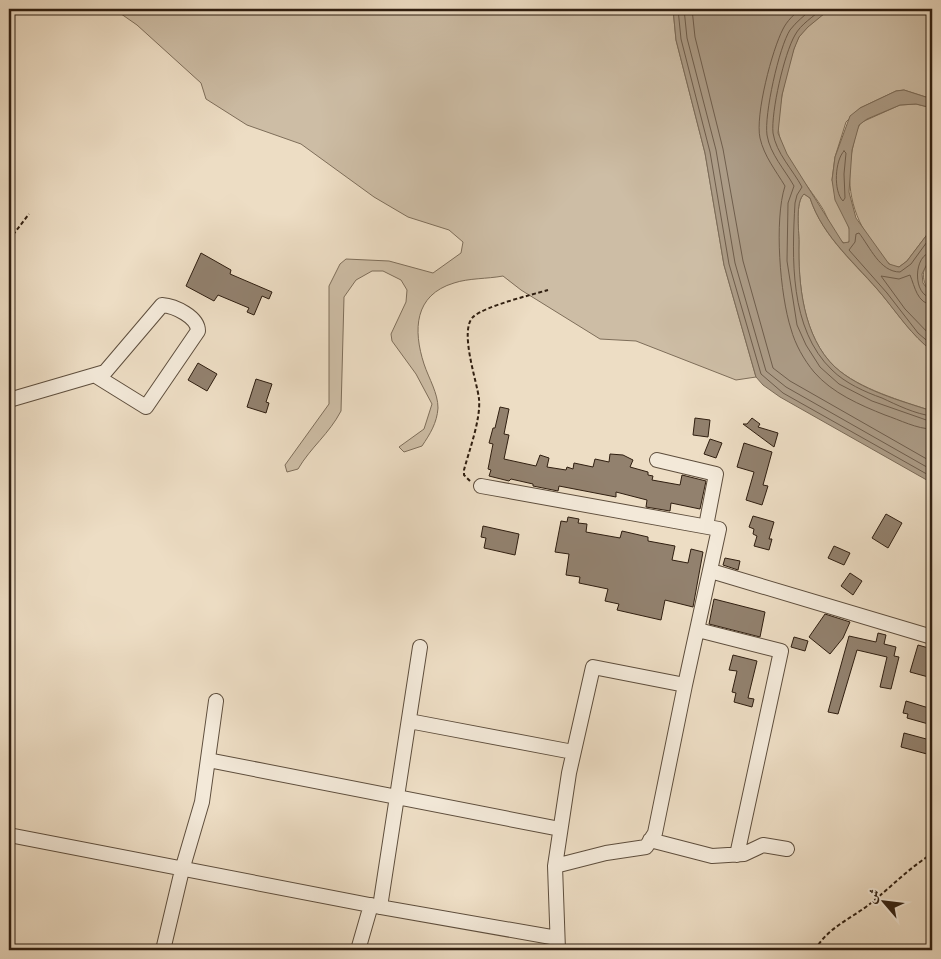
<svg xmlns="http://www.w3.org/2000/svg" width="941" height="959" font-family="'IM FELL English',Amiri,serif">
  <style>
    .green { fill: #cdbda5; stroke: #7e6e5a }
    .water { fill: #ac9c87; stroke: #7a6a57 }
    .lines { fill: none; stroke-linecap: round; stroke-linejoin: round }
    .shore { stroke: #6e5d4c; stroke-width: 1 }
    .building { fill: #92816e; stroke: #2f1e10 }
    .minor-casing { stroke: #5e4e3d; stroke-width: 16 }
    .path { stroke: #2f1e10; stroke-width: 2; stroke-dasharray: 4 2.5; stroke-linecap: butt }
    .minor { stroke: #f3e9d9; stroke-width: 14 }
  </style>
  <rect width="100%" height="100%" fill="#edddc4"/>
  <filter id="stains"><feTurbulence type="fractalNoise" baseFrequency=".004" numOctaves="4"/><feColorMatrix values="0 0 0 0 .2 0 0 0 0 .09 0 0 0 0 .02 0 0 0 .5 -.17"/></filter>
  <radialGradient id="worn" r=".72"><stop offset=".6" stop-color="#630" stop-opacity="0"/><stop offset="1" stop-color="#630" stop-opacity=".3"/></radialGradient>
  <!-- green -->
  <path class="green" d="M114,9H673L676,40L705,153L724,265L756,377L736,380L636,341L600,339L521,290L503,276C487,279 469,278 454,283C414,295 413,330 424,364C429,379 438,393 438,408C437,423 430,434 422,446L404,452L399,447L424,429L432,404L416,374L392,341L391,334L406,302L407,290L401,280L383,271H372L356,280L344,297L341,411C329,434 311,447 298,469L287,472L285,465L329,404V286L340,264L346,259L389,261L433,273L461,253L463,242L449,230L408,217L374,197L301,144L247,125L206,99L201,83L137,25Z
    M830,9H932V99L904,90L896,91L860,108L846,122L835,157L832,180L851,234L849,242L846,244C832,238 829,217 821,206C807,184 784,160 779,134C775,117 790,52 799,37C806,26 820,17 830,9Z
    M916,104L932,108V228L907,261L899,267H894C885,262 879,252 873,244C851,214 845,183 853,146C855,138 856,128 862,122L900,105Z
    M804,194L810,198C823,238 857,265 883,296C901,318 910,333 932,351V411C902,401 859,389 835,367C803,337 798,284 799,242C799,230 795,202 804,194Z
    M932,254V295C920,280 921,270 932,254Z"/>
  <!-- water -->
  <path class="water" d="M673,9H830L808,27L799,37L794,49L782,95L778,133L787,154L843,243L849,242V228L835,200L832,180L835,157L850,116L860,108L896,91L904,90L932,99V108L916,104L900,105L867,119L859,125L852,150L849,192L856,218L889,264L899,267L907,261L932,228V254L922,274L923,283L932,295V351C911,334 900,317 883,296C857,264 823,238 810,198L804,194C795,202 799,230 799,242C798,283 803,337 835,367C860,390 901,401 932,411V483L780,397L763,385L756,377L724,265L705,153L676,40Z"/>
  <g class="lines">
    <!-- shore -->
    <path class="shore" d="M678,9L681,39L710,152L729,264L761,374L783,393L932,477
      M684,9L687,38L716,150L735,263L766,371L786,387L932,470
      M692,9L695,37L723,149L743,261L773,368L790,381L932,462
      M801,9C794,14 787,21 783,29C772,50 755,115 760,138C764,156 776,171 785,186C774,220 780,295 791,329C795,344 804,360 814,372C832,393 860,405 885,415C900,420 917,429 932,429
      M812,9C805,15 796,22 790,30C779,47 764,115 767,135C770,154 785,170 794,186L788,203L787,261L797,325L806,345L820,367L839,384L872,401L932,422
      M822,9C813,17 801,24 795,35C784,54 771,112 773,133C776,153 793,170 802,187L797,195L795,203C792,257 789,329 832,370C845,383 865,392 882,398C897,405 915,414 932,416
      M844,151L846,153L844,174L845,198L843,201C833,191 835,160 844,151Z
      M932,235L911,264L900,272C880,272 870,247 859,233L856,234L855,242L849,250L887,293L918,333L932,345
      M932,252C913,254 912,296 932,298
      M932,305C917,303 915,287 910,275L899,279L881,276L905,309L932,337"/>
  </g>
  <!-- building -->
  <path class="building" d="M201,253L231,270L230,274L272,292L269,299L262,296L254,315L247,312L249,308L218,295L214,301L186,286Z
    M198,363L217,374L207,391L188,380Z
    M256,379L272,384L266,402L269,403L266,413L247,407Z
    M500,407L509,409L504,434L509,435L504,459L536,466L540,455L549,458L547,467L566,470L567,467L573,469L574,463L593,467L595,459L609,462L610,454L623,455L633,460L630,467L648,472V475L653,476L652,480L680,485L682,475L706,481L700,509L671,503L670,511L646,507L647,500L616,492V497L559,486L558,491L533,486V484L511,479L509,481L489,476L491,470L488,469L493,444L489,443L493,428H495Z
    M695,418L710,420L708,437L693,435Z
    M752,418L760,424L758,427L778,433L774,447L743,424H747Z
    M710,439L722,443L716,458L704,454Z
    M744,443L772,452L763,485L768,486L762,505L746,500L754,472L737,467Z
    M886,514L902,523L888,548L872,538Z
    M753,516L774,522L769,539H772L769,550L754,546L757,536L753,534L754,529L749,527Z
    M568,517L579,519L578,523L587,524L586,532L620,538L622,531L648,537V541L675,546L672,560L688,563L691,549L703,552L693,607L665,600L661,620L617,610L619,604L605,601L608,589L579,583L580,577L566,575L569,554L555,552L561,521L567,522Z
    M483,526L519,534L515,555L484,548L486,538L481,537Z
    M834,546L850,553L844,565L828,558Z
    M725,558L740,561L738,570L723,565Z
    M850,573L862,581L853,595L841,586Z
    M714,599L765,612L760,637L709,624Z
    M825,614L850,622L843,638L830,654L809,637Z
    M878,633L886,635L884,644L896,647L894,656L899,657L891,689L880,687L887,657L857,650L838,714L828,712L849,636L876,642Z
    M794,637L808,641L805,651L791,647Z
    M918,645L932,649V678L910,672Z
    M733,655L757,661L748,698L754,699L752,707L734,702L736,693L732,692L737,671L729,670Z
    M906,701L932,709V725L907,718L908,714L903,713Z
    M904,733L930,740L927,754L901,747Z"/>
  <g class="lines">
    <!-- minor casing -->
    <g class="minor-casing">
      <path id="minor" d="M9,400L105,372L162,305C175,306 198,317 198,331L146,407L96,376
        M657,460L716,474L706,526
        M481,486L719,529L685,685L593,667L569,773L555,866L558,950
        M711,571L932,637
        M698,630L781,651L737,855
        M409,721L573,752
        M208,760L560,829
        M9,835L380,907L557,938
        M650,840L712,856L744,854L763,845L787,849
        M555,866L606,853L646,847L655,833L685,685
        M380,907L420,647
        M163,950L182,870L202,802L216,701
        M358,950L371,905"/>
    </g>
    <!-- path -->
    <path class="path" d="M9,240L29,214
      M470,481L464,475V470C469,451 481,419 479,399C477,381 459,331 473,317C485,306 531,295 548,290
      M815,950C828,927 851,919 871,903C891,887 910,867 932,854"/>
    <!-- minor -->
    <use href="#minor" class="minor"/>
  </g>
  <!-- margin -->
  <rect width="941" height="959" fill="none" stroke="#edddc4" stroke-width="30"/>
  <rect x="10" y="10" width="921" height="939" fill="none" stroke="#2f1e10" stroke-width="2.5"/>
  <rect x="15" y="15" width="911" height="929" fill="none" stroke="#2f1e10"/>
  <!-- north arrow -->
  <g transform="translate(884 902) rotate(298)" stroke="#f3e9d9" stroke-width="4" paint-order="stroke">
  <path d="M0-4L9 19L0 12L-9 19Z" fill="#2f1e10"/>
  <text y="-8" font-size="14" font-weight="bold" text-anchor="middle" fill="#2f1e10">ش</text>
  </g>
  <rect width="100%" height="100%" filter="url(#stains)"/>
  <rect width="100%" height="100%" fill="url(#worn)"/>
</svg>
